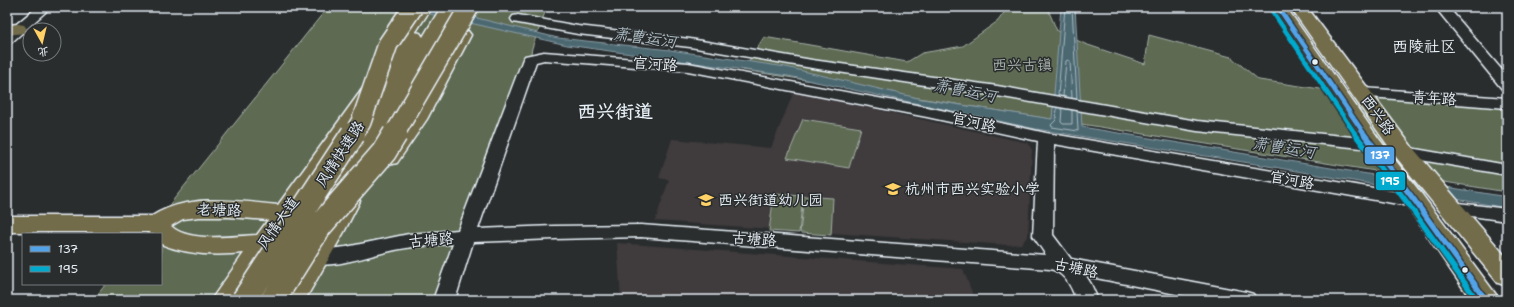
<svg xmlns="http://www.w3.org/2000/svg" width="1514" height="307" font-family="'Shantell Sans','LXGW WenKai TC',sans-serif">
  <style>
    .built { fill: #3f3b3c }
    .green { fill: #5e6b53; stroke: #a3aea6 }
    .water { fill: #4c6771; stroke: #8a9ea7 }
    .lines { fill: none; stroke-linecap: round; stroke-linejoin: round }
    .shore { stroke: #aabac2; stroke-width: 1 }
    .minor-casing { stroke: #e8f1f8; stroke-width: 3 }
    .major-casing { stroke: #e8f1f8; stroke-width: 3 }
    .highway-casing { stroke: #e8f1f8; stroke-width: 3 }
    .minor { fill: #2a2d2e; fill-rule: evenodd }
    .major { fill: #736c4b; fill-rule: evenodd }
    .highway { fill: #736c4b; fill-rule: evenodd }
    .highway-bridge-far1-casing { stroke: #e8f1f8; stroke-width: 22; stroke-linecap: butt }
    .highway-bridge-casing { stroke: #e8f1f8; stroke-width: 27; stroke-linecap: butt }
    .highway-bridge-far1 { stroke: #736c4b; stroke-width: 19 }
    .highway-bridge { stroke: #736c4b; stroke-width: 24 }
    .bus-1-far1-casing { stroke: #2a2d2e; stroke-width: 7 }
    .bus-1-casing { stroke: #2a2d2e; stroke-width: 8 }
    .bus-2-far1-casing { stroke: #2a2d2e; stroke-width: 7 }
    .bus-2-casing { stroke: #2a2d2e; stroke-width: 8 }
    .bus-1-far1 { stroke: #53a3e8; stroke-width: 4.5 }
    .bus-1 { stroke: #53a3e8; stroke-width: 5.5 }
    .bus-2-far1 { stroke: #00a9ce; stroke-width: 4.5 }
    .bus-2 { stroke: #00a9ce; stroke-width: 5.5 }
    .bus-dot { fill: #e8f1f8; stroke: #2a2d2e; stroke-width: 1.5 }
    .labels { text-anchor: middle; stroke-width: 3; stroke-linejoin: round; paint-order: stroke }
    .street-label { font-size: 15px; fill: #e8f1f8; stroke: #2a2d2e }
    .park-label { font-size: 15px; fill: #aab5ae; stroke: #2a2d2e }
    .poi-label { font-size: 15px; fill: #e8f1f8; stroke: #2a2d2e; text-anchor: start }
    .water-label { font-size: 16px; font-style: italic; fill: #aabac2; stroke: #2a2d2e }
    .neighbourhood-label { font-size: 16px; fill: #e8f1f8; stroke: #2a2d2e }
    .district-label { font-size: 19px; font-weight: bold; fill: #e8f1f8; stroke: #2a2d2e }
    .line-badge { stroke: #2a2d2e; stroke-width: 1.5 }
    .badge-label { font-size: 11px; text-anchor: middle; font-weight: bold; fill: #fff }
  </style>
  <rect width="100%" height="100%" fill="#2a2d2e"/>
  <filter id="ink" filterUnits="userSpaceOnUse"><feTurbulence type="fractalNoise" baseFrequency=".025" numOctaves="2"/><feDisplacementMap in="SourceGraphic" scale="8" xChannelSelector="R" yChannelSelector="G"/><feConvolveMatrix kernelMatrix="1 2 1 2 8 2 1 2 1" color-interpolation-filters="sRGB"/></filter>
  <g filter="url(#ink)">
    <!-- built -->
    <path class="built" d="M794,91L1028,143L1032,150L1028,236L1021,244L1008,245L655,221L669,180L659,178L672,139L771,148Z
      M617,243L963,269L975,300H621Z"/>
    <!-- green -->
    <path class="green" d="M328,7H547L532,48L530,59L444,300H93L106,284H161V234H146Z
      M1008,7H1047L1057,31L1085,44L1145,64L1149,35L1231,57L1259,80L1382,98L1507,106V192L743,70L764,37L907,62L922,53L963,46L998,21Z
      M803,119L861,128L849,168L787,158Z
      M774,194L803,196L799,233L769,231Z
      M804,196L833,198L831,235L800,233Z"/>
    <!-- water -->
    <path class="water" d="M399,7H432L558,38L670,50L786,67L922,99L1052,119L1061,7H1075L1082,127L1507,197V208L1262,165L1036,129L788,76L567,45Z"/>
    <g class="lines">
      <!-- shore -->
      <path class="shore" d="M1072,7L1077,99
        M1058,96L1065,7
        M1063,97L1066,61L1068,60L1070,61L1072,98
        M1057,108L1056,120L1051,125L1052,127L1078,131L1077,111
        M1062,108L1061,122L1063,124H1072V110"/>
      <!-- minor casing -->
      <g class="minor-casing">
        <path id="minor" d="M37,7H51L12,42L7,43V32Z
          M1435,7H1448L1507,76V91L1502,89Z
          M518,15L578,26L690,39L812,60L997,86L1197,121L1371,139L1377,140L1379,144L1377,148L1371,149L1197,131L997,96L812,68L690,47L578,34L513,22L511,19L513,16Z
          M544,52L688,63L927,107L1046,133L1415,195L1421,197L1424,201L1421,205L1415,207L1054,144L1053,235L1071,259L1246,292L1253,294L1257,300H1206L1086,276L1091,284L1098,300H1076C1072,287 1064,272 1050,269L641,237L554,239L473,242L455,300H433L453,244C434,245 414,246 395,250C365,256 331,271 301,262L298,257L301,252L308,250H321L346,247L409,234L458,230L523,59L525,56ZM544,60L688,71L927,117L1038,141L1033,236L1046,255L641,225L554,226L478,229L536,62Z
          M1362,88L1507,98V108L1357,96L1354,93L1357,90Z
          M1404,147L1507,165V175L1398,156L1396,152L1398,148Z
          M1450,202L1507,209V221L1443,212L1441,208L1443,204Z"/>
      </g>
      <!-- major casing -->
      <g class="major-casing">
        <path id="major" d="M416,7H432L404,50L398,51L392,50L389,46Z
          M1270,7H1286L1379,139L1423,196L1500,300H1471L1407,206L1360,144Z
          M1290,7H1307L1412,147L1507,258V286L1498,283L1396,157Z
          M18,24L24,25L27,29L24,33L7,35V25Z
          M462,30L468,31L471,35L427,119L397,163L389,165L381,163L378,158L407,118L453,35L456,31Z
          M370,86L377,88L380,92L239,300H211L244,253C216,256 187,255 161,244V234H150L149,232H7V216H152C190,193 236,201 278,205L363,88ZM199,217H229L268,220L257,235C235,236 188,243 171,226L183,219Z
          M348,193L356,196L360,201L344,232L305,300H277L320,231L340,196Z"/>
      </g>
      <!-- highway casing -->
      <g class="highway-casing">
        <path id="highway" d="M441,7H457L345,201L337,204L329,201L325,196L374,117L368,118L361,116L358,112L408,33L414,32L420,33L423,37Z"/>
      </g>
      <!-- minor -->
      <use href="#minor" class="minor"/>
      <!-- major -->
      <use href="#major" class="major"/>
      <!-- highway -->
      <use href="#highway" class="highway"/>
      <!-- highway-bridge-far1 casing -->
      <g class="highway-bridge-far1-casing">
        <path id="highway-bridge-far1" d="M353,135L361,122L388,44L413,7
          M394,135L469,7"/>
      </g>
      <!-- highway-bridge casing -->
      <g class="highway-bridge-casing">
        <path id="highway-bridge" d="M244,300L353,134
          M273,300L319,227L384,152L395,134"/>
      </g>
      <!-- highway-bridge-far1 -->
      <use href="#highway-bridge-far1" class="highway-bridge-far1"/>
      <!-- highway-bridge -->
      <use href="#highway-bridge" class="highway-bridge"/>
      <!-- bus-1-far1 casing -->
      <g class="bus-1-far1-casing">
        <path id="bus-1-far1" d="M1278,7L1365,135"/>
      </g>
      <!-- bus-1 casing -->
      <g class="bus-1-casing">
        <path id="bus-1" d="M1364,134L1415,201L1486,300"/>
      </g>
      <!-- bus-2-far1 casing -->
      <g class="bus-2-far1-casing">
        <path id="bus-2-far1" d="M1272,11L1356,135"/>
      </g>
      <!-- bus-2 casing -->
      <g class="bus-2-casing">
        <path id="bus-2" d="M1355,134L1409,205L1477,300"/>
      </g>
      <!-- bus-1-far1 -->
      <use href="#bus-1-far1" class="bus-1-far1"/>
      <!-- bus-1 -->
      <use href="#bus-1" class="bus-1"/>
      <!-- bus-2-far1 -->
      <use href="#bus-2-far1" class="bus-2-far1"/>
      <!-- bus-2 -->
      <use href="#bus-2" class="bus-2"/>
    </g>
  </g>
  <!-- icons -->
  <defs>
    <g id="school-bare" transform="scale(1.2)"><path d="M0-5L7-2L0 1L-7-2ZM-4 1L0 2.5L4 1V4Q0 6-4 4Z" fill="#ffd166" stroke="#2a2d2e" stroke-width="2.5" paint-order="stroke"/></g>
  </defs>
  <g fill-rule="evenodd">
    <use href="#school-bare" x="893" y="189"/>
    <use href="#school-bare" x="706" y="200"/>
  </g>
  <!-- markers -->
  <g class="bus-dot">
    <circle cx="1315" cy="62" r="3.5"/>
    <circle cx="1465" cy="270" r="3.5"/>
  </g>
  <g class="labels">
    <!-- street labels -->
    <g class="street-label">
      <text transform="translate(655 64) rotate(4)" y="5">官河路</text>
      <text transform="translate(1434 98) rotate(4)" y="5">青年路</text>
      <text transform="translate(1378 115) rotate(54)" y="5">西兴路</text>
      <text transform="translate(974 122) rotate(12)" y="5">官河路</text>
      <text transform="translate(340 154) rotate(-57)" y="5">风情快速路</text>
      <text transform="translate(1292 180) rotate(10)" y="5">官河路</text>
      <text transform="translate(219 210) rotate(1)" y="5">老塘路</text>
      <text transform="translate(278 223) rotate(-55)" y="5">风情大道</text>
      <text transform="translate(754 239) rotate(4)" y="5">古塘路</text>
      <text transform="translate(431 240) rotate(-5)" y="5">古塘路</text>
      <text transform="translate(1076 268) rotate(12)" y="5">古塘路</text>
    </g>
    <!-- park labels -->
    <g class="park-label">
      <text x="1022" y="70">西兴古镇</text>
    </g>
    <!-- poi labels -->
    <g class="poi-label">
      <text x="905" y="194">杭州市西兴实验小学</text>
      <text x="718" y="205">西兴街道幼儿园</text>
    </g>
    <!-- water labels -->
    <g class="water-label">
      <text transform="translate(645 37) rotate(8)" y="6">萧曹运河</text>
      <text transform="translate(965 90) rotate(11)" y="6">萧曹运河</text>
      <text transform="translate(1284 147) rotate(9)" y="6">萧曹运河</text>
    </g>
    <!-- neighbourhood labels -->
    <g class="neighbourhood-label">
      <text x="1424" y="52">西陵社区</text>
    </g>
    <!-- district labels -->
    <g class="district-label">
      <text x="615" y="118">西兴街道</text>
    </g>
  </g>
  <g class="line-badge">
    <rect x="1364" y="146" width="31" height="19" rx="4" fill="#53a3e8"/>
    <rect x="1375" y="171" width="31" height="20" rx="4" fill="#00a9ce"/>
  </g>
  <g class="badge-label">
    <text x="1380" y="159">137</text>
    <text x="1390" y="185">195</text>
  </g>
  <!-- margin -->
  <rect width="1514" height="307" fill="none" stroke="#2a2d2e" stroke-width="24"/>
  <rect x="12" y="12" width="1490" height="283" fill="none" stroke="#e8f1f8" stroke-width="1.5" filter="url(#ink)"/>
  <!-- legend -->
  <rect x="22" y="233" width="140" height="52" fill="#2a2d2e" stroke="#767b7f"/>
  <rect x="30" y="246" width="20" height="6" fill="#53a3e8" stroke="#767b7f"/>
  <text x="58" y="253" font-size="12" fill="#e8f1f8">137</text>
  <rect x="30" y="266" width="20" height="6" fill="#00a9ce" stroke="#767b7f"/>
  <text x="58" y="273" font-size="12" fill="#e8f1f8">195</text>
  <!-- north arrow -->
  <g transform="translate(42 42) rotate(172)"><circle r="19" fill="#2a2d2e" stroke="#767b7f"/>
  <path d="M0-3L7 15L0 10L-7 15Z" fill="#ffd166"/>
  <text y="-6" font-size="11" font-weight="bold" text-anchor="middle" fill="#e8f1f8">北</text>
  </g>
</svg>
